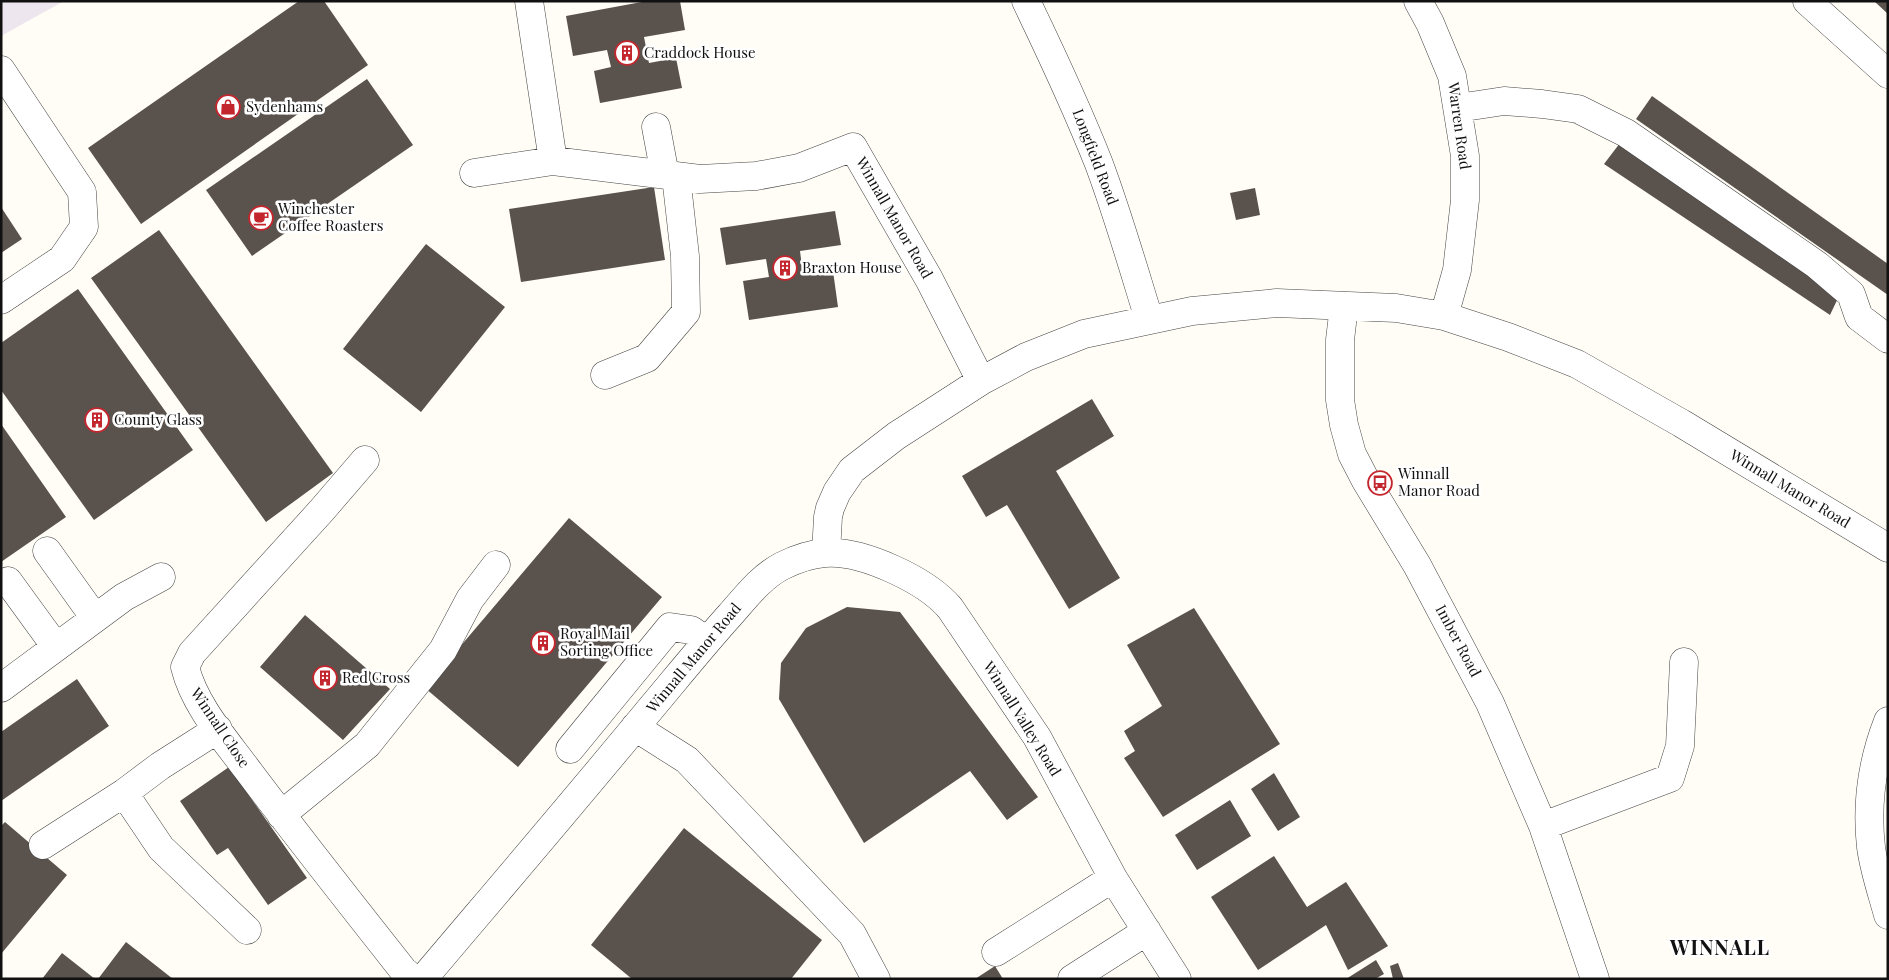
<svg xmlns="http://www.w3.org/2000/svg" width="1889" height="980" font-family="'Playfair Display',serif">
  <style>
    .industrial { fill: #eee6ef }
    .building { fill: #5a524d }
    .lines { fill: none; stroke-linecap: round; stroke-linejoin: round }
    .minor-casing { stroke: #444; stroke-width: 29 }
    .minor { stroke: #fff; stroke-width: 28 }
    .labels { text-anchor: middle; stroke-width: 5; stroke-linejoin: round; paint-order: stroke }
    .poi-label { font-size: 15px; fill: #111; stroke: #fff; text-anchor: start }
    .street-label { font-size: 15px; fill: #111; stroke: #fff }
    .district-label { font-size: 20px; font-weight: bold; letter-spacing: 1px; fill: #111; stroke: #fff }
  </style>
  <rect width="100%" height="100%" fill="#fffdf5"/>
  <!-- industrial -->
  <path class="industrial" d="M1,1H64L1,36Z"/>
  <!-- building -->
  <path class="building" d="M299,1H324L368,65L141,224L88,148Z
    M647,1H680L685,30L644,37L649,63L676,58L682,88L600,103L594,71L611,67L607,50L573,56L566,16Z
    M1874,1H1888V14Z
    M367,79L413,145L252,256L206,190Z
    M1652,96L1888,264V295L1636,119Z
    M1620,143L1839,296L1830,315L1604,164Z
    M654,187L665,260L521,282L509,209Z
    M1255,188L1260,215L1236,220L1230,193Z
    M1,207L22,239L1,253Z
    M835,211L841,245L800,251L803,275L833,271L838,307L749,320L743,281L769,277L766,259L726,265L720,228Z
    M159,230L333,473L266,522L91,278Z
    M426,244L505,307L421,412L343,349Z
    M78,289L193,450L94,520L1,390V343Z
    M1092,399L1114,436L1056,471L1120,578L1069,609L1007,505L986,517L962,476Z
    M1,424L66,517L1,562Z
    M569,518L662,597L518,767L425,688Z
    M847,607L900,612L1038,797L1007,820L970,771L864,843L779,699L781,663L806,628Z
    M1194,608L1280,744L1163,817L1124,758L1135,751L1124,731L1162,706L1127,645Z
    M305,615L390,689L343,740L260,667Z
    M77,679L109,726L1,801V732Z
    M229,767L307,878L268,905L228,848L217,855L180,801Z
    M1274,773L1300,817L1278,831L1251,789Z
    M1230,800L1251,836L1197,870L1175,835Z
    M5,822L67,875L1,954V826Z
    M684,828L822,940L791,979H632L591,945Z
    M1274,856L1307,907L1346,882L1388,946L1348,970L1326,925L1258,970L1211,897Z
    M126,942L173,979H98Z
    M62,953L95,979H42Z
    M1376,960L1384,974L1375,979H1346Z
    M1398,963L1404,979H1393L1390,966Z
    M995,966L1003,979H975Z"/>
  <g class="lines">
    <!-- minor casing -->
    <g class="minor-casing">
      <path id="minor" d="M529,1L553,161
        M1026,1C1052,55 1077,108 1099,164C1118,215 1133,267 1149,319
        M1418,1L1430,23L1452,76L1465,156V200L1457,270L1444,316
        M1807,1L1888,74
        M1,70L82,192L84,227L62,259L1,300
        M1458,108L1504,101L1542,104L1578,109L1626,133L1817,265L1851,294L1859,317L1888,339
        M656,127L665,175
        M474,173L553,161L700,179L756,176L799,168L853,147L929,279L981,381
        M1344,306L1340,340V400L1344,425L1352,454L1366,481L1417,565L1490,703L1543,826L1595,979
        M605,375L647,358L686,312L685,256L676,176
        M365,460L322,510L192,653L185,667C194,704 223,737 246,768C297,836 350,903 403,970L413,979
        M47,551L95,618
        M826,553L828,517L830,508L837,492L852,470L896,436L981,381L1026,357L1084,334L1192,311L1277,303L1396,308L1444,316L1508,337L1577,364L1681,423L1888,548
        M8,581L56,647
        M1,688L124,597L161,577
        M1888,721C1872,762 1866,803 1871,847C1874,870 1882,893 1888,915
        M635,727L687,760L852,934L876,979
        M570,749L670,627L691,630L707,641
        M124,793L161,848L247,930
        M281,815L367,745L443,650L470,599L496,565
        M1543,826L1670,778L1680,746L1684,662
        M43,845L124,793L160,766L218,729
        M996,952L1113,878
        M423,979C500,888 577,798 652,707C678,676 703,645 730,615C746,597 761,577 782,566C794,560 811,554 825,553C862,550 926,580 950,608L1037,737L1113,878L1177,979
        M1072,979L1147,931"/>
    </g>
    <!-- minor -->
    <use href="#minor" class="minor"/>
  </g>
  <!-- icons -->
  <defs>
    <g id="building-ring" transform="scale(1.25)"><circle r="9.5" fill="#fff" stroke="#c4262e" stroke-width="1.5"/><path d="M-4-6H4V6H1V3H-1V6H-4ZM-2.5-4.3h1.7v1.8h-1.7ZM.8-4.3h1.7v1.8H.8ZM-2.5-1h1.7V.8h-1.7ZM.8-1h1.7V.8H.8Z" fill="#c4262e"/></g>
    <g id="shop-ring" transform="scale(1.25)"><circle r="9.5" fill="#fff" stroke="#c4262e" stroke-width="1.5"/><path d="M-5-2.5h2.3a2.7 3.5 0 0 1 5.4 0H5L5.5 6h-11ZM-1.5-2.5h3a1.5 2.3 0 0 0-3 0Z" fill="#c4262e"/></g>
    <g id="cafe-ring" transform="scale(1.25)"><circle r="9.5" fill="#fff" stroke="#c4262e" stroke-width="1.5"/><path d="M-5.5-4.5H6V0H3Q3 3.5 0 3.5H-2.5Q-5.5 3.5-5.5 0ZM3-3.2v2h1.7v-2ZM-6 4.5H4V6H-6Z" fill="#c4262e"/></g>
    <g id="bus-ring" transform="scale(1.25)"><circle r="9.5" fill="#fff" stroke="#c4262e" stroke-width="1.5"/><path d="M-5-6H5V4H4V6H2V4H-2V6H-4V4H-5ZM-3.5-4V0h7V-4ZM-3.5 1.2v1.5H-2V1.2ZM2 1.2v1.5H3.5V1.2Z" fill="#c4262e"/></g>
  </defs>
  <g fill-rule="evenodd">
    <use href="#building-ring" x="627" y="53"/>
    <use href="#shop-ring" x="228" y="107"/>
    <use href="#cafe-ring" x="261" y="218"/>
    <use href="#building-ring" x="785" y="268"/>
    <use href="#building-ring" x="97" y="420"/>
    <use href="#bus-ring" x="1380" y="483"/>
    <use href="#building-ring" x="543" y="643"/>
    <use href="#building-ring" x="325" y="678"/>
  </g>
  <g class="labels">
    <!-- poi labels -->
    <g class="poi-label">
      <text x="644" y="58">Craddock House</text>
      <text x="246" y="112">Sydenhams</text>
      <text x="278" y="214">Winchester<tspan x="278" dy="17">Coffee Roasters</tspan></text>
      <text x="802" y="273">Braxton House</text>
      <text x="114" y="425">County Glass</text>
      <text x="1398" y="479">Winnall<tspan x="1398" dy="17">Manor Road</tspan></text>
      <text x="560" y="639">Royal Mail<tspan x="560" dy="17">Sorting Office</tspan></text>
      <text x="342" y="683">Red Cross</text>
    </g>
    <!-- street labels -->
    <g class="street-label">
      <text transform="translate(1459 126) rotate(82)" y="5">Warren Road</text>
      <text transform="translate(1095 157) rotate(69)" y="5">Longfield Road</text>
      <text transform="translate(894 218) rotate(60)" y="5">Winnall Manor Road</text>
      <text transform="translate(1790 489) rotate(31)" y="5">Winnall Manor Road</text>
      <text transform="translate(1458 641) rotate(62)" y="5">Imber Road</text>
      <text transform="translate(694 658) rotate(-50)" y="5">Winnall Manor Road</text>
      <text transform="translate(1022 719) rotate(58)" y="5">Winnall Valley Road</text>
      <text transform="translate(220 728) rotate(56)" y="5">Winnall Close</text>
    </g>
    <!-- district labels -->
    <g class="district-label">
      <text x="1720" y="955">WINNALL</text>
    </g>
  </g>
  <!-- border -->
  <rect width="1889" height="980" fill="none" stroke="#111111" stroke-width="5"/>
</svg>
